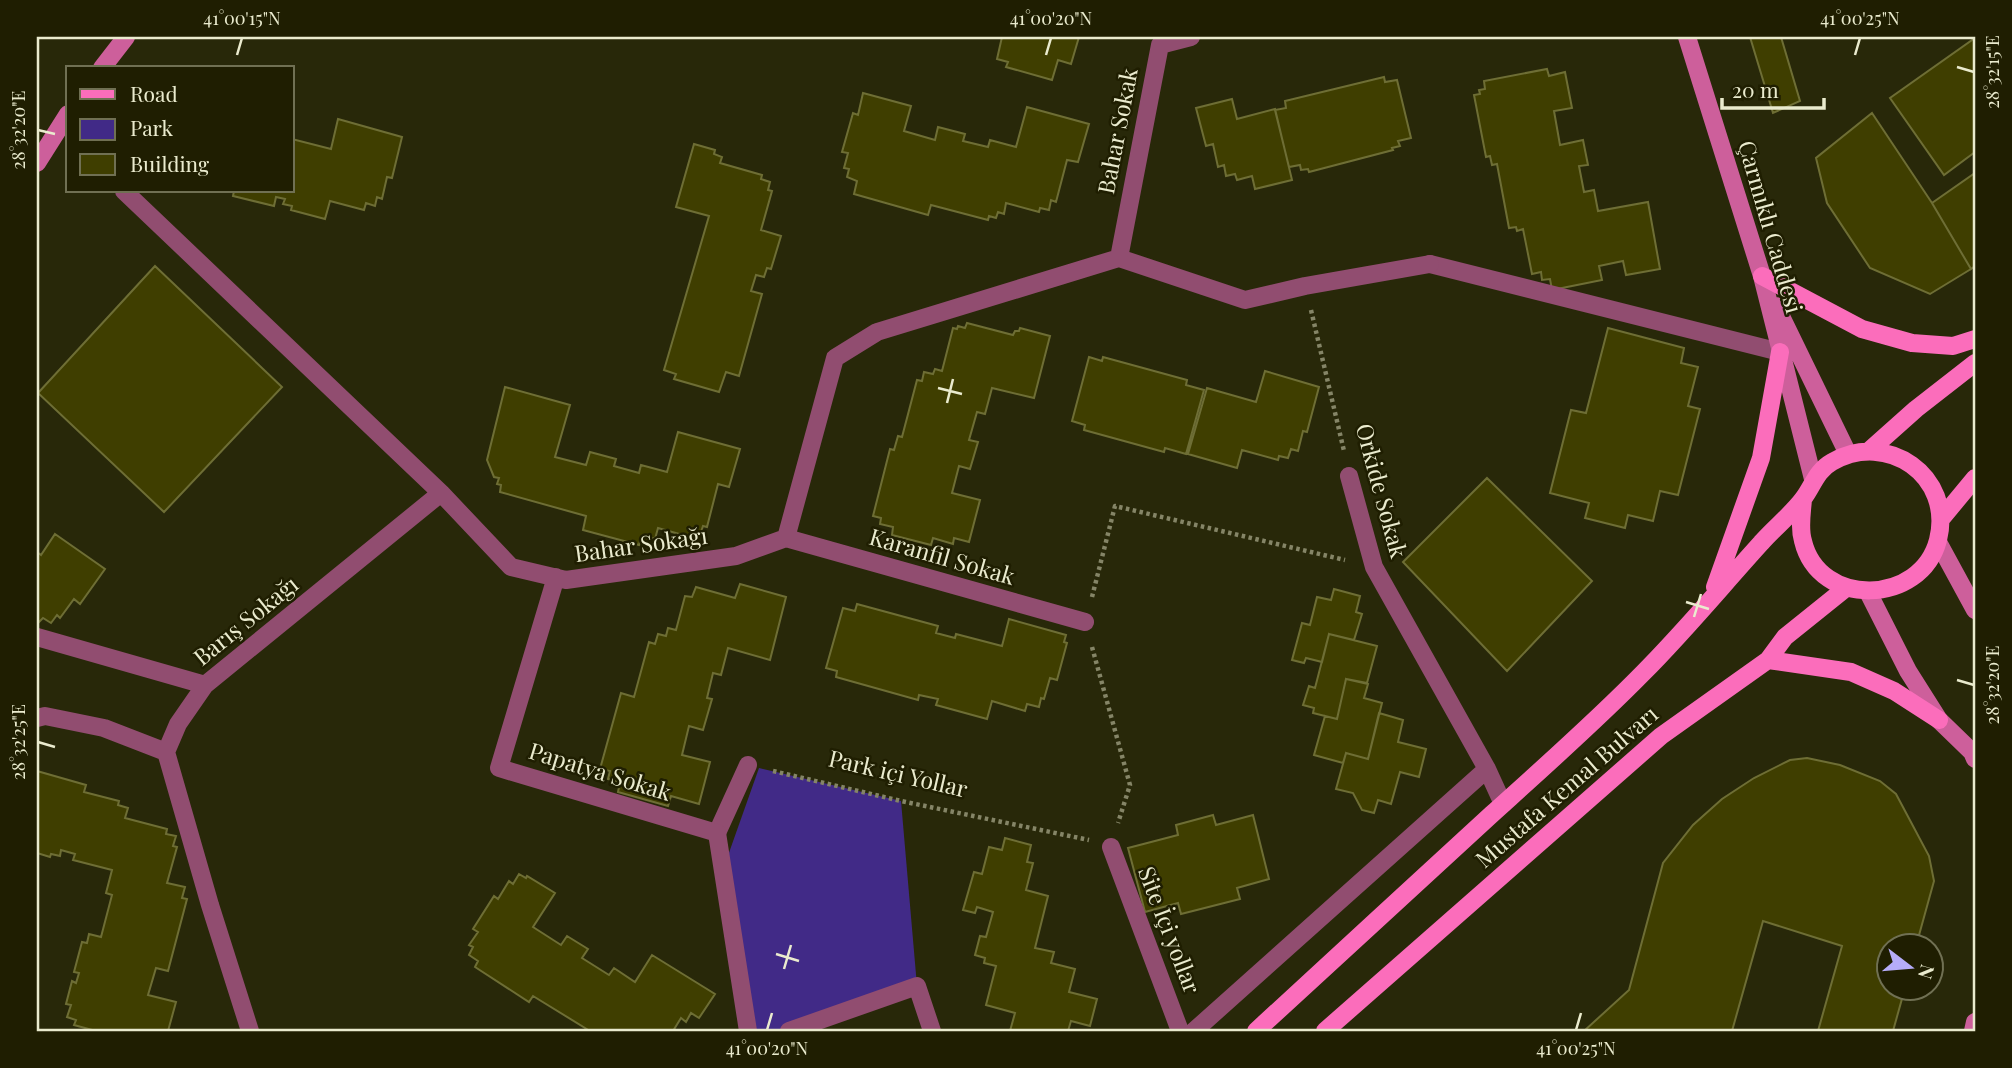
<svg xmlns="http://www.w3.org/2000/svg" width="2012" height="1068" font-family="'Playfair Display',serif">
  <style>
    .green { fill: #412a87 }
    .building { fill: #3f3e00; stroke: #6e6e35; stroke-width: 2 }
    .lines { fill: none; stroke-linecap: round; stroke-linejoin: round }
    .path { stroke: #858567; stroke-width: 4.5; stroke-dasharray: 3.5 3.5; stroke-linecap: butt }
    .pedestrian { stroke: #914d70; stroke-width: 18 }
    .minor { stroke: #914d70; stroke-width: 18 }
    .secondary { stroke: #cd5f9b; stroke-width: 18 }
    .primary { stroke: #fb6dbb; stroke-width: 18 }
    .ticks { fill: none; stroke: #eaebce; stroke-width: 2.5 }
    .labels { text-anchor: middle; stroke-width: 5; stroke-linejoin: round; paint-order: stroke }
    .street-label { font-size: 23px; fill: #eaebce; stroke: #1f1e01 }
    .neatline { fill: none; stroke: #eaebce; stroke-width: 2.5 }
    .ticks-label { font-size: 18px; text-anchor: middle; fill: #eaebce }
  </style>
  <rect width="100%" height="100%" fill="#282809"/>
  <!-- green -->
  <path class="green" d="M759,768L901,801L917,986L787,1031H748L725,864Z"/>
  <!-- building -->
  <path class="building" d="M1002,37H1079L1071,64L1058,60L1052,80L1006,67L1008,62L997,59Z
    M1750,37H1781L1800,101L1773,113Z
    M1975,38V152L1944,175L1890,98Z
    M1547,69L1549,76L1565,72L1572,108L1554,111L1560,145L1583,140L1588,165L1579,166L1584,192L1594,190L1598,211L1648,202L1660,269L1626,275L1623,261L1599,266L1602,280L1552,290L1550,279L1542,280L1541,272L1532,274L1523,229L1517,231L1516,227L1509,228L1497,164L1492,165L1490,156L1486,157L1474,95L1480,94L1479,90L1485,89L1484,81Z
    M1384,77L1385,82L1397,80L1411,138L1398,141L1400,146L1392,148L1393,150L1309,172L1308,169L1301,170L1300,165L1289,167L1275,110L1286,108L1285,101Z
    M863,93L911,106L904,131L935,140L938,127L965,134L963,141L988,147L990,140L1016,147L1027,107L1089,124L1078,162L1067,160L1056,202L1051,200L1049,210L1040,208L1039,212L1006,203L1004,214L998,212L996,218L989,216L988,220L931,205L928,215L854,194L857,181L847,177L849,169L844,168L848,153L842,152L853,113L858,115Z
    M1232,99L1237,119L1275,109L1292,180L1255,189L1252,176L1237,180L1235,174L1226,176L1224,165L1218,167L1213,144L1206,146L1196,108Z
    M1872,113L1932,203L1971,269L1930,294L1870,268L1827,203L1816,158Z
    M338,119L402,137L392,178L387,177L382,199L377,197L375,206L366,203L364,210L330,201L325,219L291,210L292,206L283,204L285,199L276,197L274,206L233,196L234,191H292V139L331,149Z
    M694,144L715,150L714,154L722,157L720,163L762,175L761,179L770,182L768,190L772,191L761,230L781,236L771,269L767,268L764,277L756,275L751,291L762,294L739,376L726,372L719,392L674,379L676,374L664,370L709,216L676,207Z
    M1975,173V266L1971,269L1932,203Z
    M155,266L282,387L164,512L38,393Z
    M967,323L1013,335L1015,331H1019L1020,328L1050,336L1034,398L992,388L985,414L977,412L969,440L978,442L970,469L959,466L952,493L980,500L969,542L954,538L953,544L933,538L931,545L892,535L893,527L880,524L881,518L873,516L890,449L894,450L898,436L902,437L917,380L922,381L924,372L933,374L935,369L942,371L953,328L957,329L958,326L965,328Z
    M1608,328L1684,348L1681,363L1698,367L1688,406L1700,409L1678,495L1660,491L1653,521L1628,515L1625,528L1585,518L1589,503L1550,493L1571,410L1586,413Z
    M1089,357L1102,361L1103,357L1187,380L1186,385L1204,390L1186,454L1165,448L1164,452L1084,430L1085,425L1072,421Z
    M1265,371L1319,387L1307,432L1303,431L1298,451L1291,449L1288,458L1279,456L1278,460L1242,450L1237,468L1188,454L1207,388L1256,402Z
    M505,387L570,405L555,457L586,465L590,452L616,459L614,466L639,473L641,465L667,472L678,432L740,449L729,487L718,484L707,527L703,526L700,535L691,533L690,537L658,528L655,539L650,537L648,544L640,541L639,545L583,530L586,516L500,492L501,485L497,484L499,478L494,477L487,460Z
    M1487,478L1592,581L1507,671L1403,562Z
    M55,534L105,569L80,604L74,599L60,618L57,615L51,623L43,618L39,622L37,620V552L41,555Z
    M740,584L786,597L770,660L728,648L721,675L713,673L707,698L712,699L703,730L689,726L682,755L710,762L699,804L671,796L668,806L618,792L620,782L608,779L610,771L600,769L621,693L634,697L649,642L655,644L658,634L666,636L668,628L676,630L685,596L692,597L696,587L735,598Z
    M1334,589L1360,596L1356,612L1362,614L1354,640L1329,634L1322,662L1306,658L1304,663L1292,660L1302,623L1310,625L1317,597L1331,600Z
    M857,604L938,626L936,633L955,638L956,634L1002,646L1009,619L1066,635L1064,642L1067,643L1057,680L1050,678L1044,699L1041,698L1039,707L1027,704L1025,711L992,701L987,719L936,705L938,699L919,695L918,700L836,677L837,671L826,668L843,608L855,611Z
    M1329,634L1377,646L1367,683L1346,679L1337,719L1313,713L1314,708L1303,705L1309,686L1315,688Z
    M1346,679L1368,684L1364,698L1382,703L1368,759L1346,753L1343,763L1314,755L1325,716L1337,719Z
    M1379,713L1403,720L1398,742L1426,749L1419,777L1400,772L1391,804L1378,800L1374,813L1362,810L1353,793L1336,789L1346,753L1368,759Z
    M1807,758L1840,765L1880,781L1896,794L1929,856L1934,881L1916,946H1890V988H1905L1893,1031H1818L1842,946L1763,921L1732,1031H1584L1629,990L1663,863L1693,825L1722,799L1754,778L1790,760Z
    M37,771L86,785L84,792L119,801L118,805L128,808L125,818L167,829L166,834L176,836L173,846L177,847L167,883L185,887L182,898L187,899L168,971L156,968L148,995L176,1002L168,1031H96L74,1025L76,1020L67,1017L71,1005L66,1004L72,981L76,983L79,973L74,972L82,942L87,943L89,934L101,937L112,895L106,893L112,870L73,860L75,854L61,850L60,856L51,854L50,857L37,853Z
    M1213,815L1216,825L1253,815L1269,879L1237,888L1240,899L1181,914L1178,903L1145,912L1128,848L1178,835L1176,825Z
    M1005,838L1031,845L1027,862L1033,863L1026,890L1048,896L1035,948L1054,952L1051,963L1075,969L1069,992L1097,999L1090,1026L1071,1021L1068,1031H1010L1015,1013L986,1005L996,966L984,963L985,958L975,955L980,936L986,937L993,912L977,907L975,913L963,910L974,872L982,874L989,847L1002,850Z
    M519,874L526,878L527,876L555,893L533,927L561,945L567,936L588,949L582,958L609,975L614,968L635,982L652,955L715,994L699,1018L691,1013L686,1022L681,1018L673,1031H590L533,996L529,1002L475,967L478,961L469,955L473,947L469,945L478,932L473,929L494,896L498,899L509,881L513,884Z"/>
  <g class="lines">
    <!-- path -->
    <path class="path" d="M1311,310L1344,451
      M1092,597L1115,506L1345,560
      M1092,647L1130,785L1118,823
      M773,771L901,801L1089,840"/>
    <!-- pedestrian -->
    <path class="pedestrian" d="M1430,264L1780,352
      M717,833L748,765"/>
    <!-- minor -->
    <path class="minor" d="M124,191L441,493L511,567L566,580L736,556L786,538
      M1119,258L1245,300L1305,286L1430,264
      M1119,258L1160,45L1191,37
      M1349,476L1374,567L1487,769L1503,804
      M786,538L835,358L877,332L1119,258
      M786,538L1085,622
      M556,577L499,768L717,833L748,1031
      M37,637L205,685
      M37,718L45,716L104,728L166,752
      M1111,847L1180,1031
      M250,1031L210,905L166,752L178,724L205,685L441,493
      M789,1031L917,986L932,1031
      M1194,1031L1487,769"/>
    <!-- secondary -->
    <path class="secondary" d="M1687,37L1762,276L1813,479
      M102,68L126,37
      M37,163L68,114
      M1776,306L1848,454
      M1938,542L1975,610
      M1868,592L1908,671L1939,720L1972,752L1975,759
      M1973,1031L1975,1022"/>
    <!-- primary -->
    <path class="primary" d="M1762,276L1862,329L1912,343L1953,346L1975,339
      M1870,450L1916,409L1975,363
      M1941,519L1975,478
      M1715,587L1761,458L1780,352
      M1768,660L1851,672L1894,691L1939,720
      M1256,1031C1335,959 1413,886 1492,814C1543,768 1595,722 1643,673C1684,632 1722,586 1761,543C1774,528 1791,515 1803,499C1813,486 1816,471 1832,462C1887,430 1954,476 1938,540C1921,606 1819,608 1803,541C1799,528 1802,513 1803,499
      M1325,1031L1661,736L1768,660L1785,637L1846,588"/>
  </g>
  <!-- ticks -->
  <path class="ticks" d="M237,55L242,38M1046,55L1051,38M1855,55L1860,38M1957,67L1974,72M38,130L55,134M938,388L962,394M947,403L953,379M1686,602L1709,609M1694,617L1701,594M1957,680L1974,685M38,742L55,747M776,954L799,961M784,969L791,945M767,1030L772,1013M1576,1030L1581,1013"/>
  <g class="labels">
    <!-- street labels -->
    <g class="street-label">
      <text transform="translate(1118 131) rotate(-79)" y="8">Bahar Sokak</text>
      <text transform="translate(1770 227) rotate(74)" y="8">Çarmıklı Caddesi</text>
      <text transform="translate(1381 491) rotate(75)" y="8">Orkide Sokak</text>
      <text transform="translate(641 545) rotate(-8)" y="8">Bahar Sokağı</text>
      <text transform="translate(942 557) rotate(16)" y="8">Karanfil Sokak</text>
      <text transform="translate(246 621) rotate(-39)" y="8">Barış Sokağı</text>
      <text transform="translate(600 772) rotate(17)" y="8">Papatya Sokak</text>
      <text transform="translate(898 774) rotate(13)" y="8">Park içi Yollar</text>
      <text transform="translate(1567 787) rotate(-41)" y="8">Mustafa Kemal Bulvarı</text>
      <text transform="translate(1169 930) rotate(69)" y="8">Site İçi yollar</text>
    </g>
  </g>
  <!-- border -->
  <rect width="2012" height="1068" fill="none" stroke="#1f1e01" stroke-width="77"/>
  <!-- legend -->
  <rect x="66" y="66" width="228" height="126" fill="#1f1e01" stroke="#707053" stroke-width="2"/>
  <rect x="80" y="89" width="35" height="10" fill="#fb6dbb" stroke="#707053" stroke-width="2"/>
  <text x="130" y="102" font-size="21" fill="#eaebce">Road</text>
  <rect x="80" y="119" width="35" height="21" fill="#412a87" stroke="#707053" stroke-width="2"/>
  <text x="130" y="136" font-size="21" fill="#eaebce">Park</text>
  <rect x="80" y="154" width="35" height="21" fill="#3f3e00" stroke="#707053" stroke-width="2"/>
  <text x="130" y="172" font-size="21" fill="#eaebce">Building</text>
  <!-- north arrow -->
  <g transform="translate(1910 967) rotate(106)"><circle r="33" fill="#1f1e01" stroke="#707053" stroke-width="2"/>
  <path d="M0-5L12 26L0 18L-12 26Z" fill="#b5acf9"/>
  <text y="-10" font-size="19" font-weight="bold" text-anchor="middle" fill="#eaebce">N</text>
  </g>
  <!-- scale -->
  <path d="M1722 98v10h102v-10" fill="none" stroke="#eaebce" stroke-width="3.5"/>
  <text x="1732" y="98" font-size="21" fill="#eaebce" stroke="#1f1e01" stroke-width="5" paint-order="stroke">20 m</text>
  <rect x="38" y="38" width="1936" height="992" class="neatline"/>
  <g class="ticks-label">
    <text x="242" y="25">41°00'15"N</text>
    <text x="1051" y="25">41°00'20"N</text>
    <text x="1860" y="25">41°00'25"N</text>
    <text transform="translate(1993 72) rotate(-90)" y="6">28°32'15"E</text>
    <text transform="translate(19 130) rotate(-90)" y="6">28°32'20"E</text>
    <text transform="translate(1993 685) rotate(-90)" y="6">28°32'20"E</text>
    <text transform="translate(19 742) rotate(-90)" y="6">28°32'25"E</text>
    <text x="767" y="1055">41°00'20"N</text>
    <text x="1576" y="1055">41°00'25"N</text>
  </g>
</svg>
